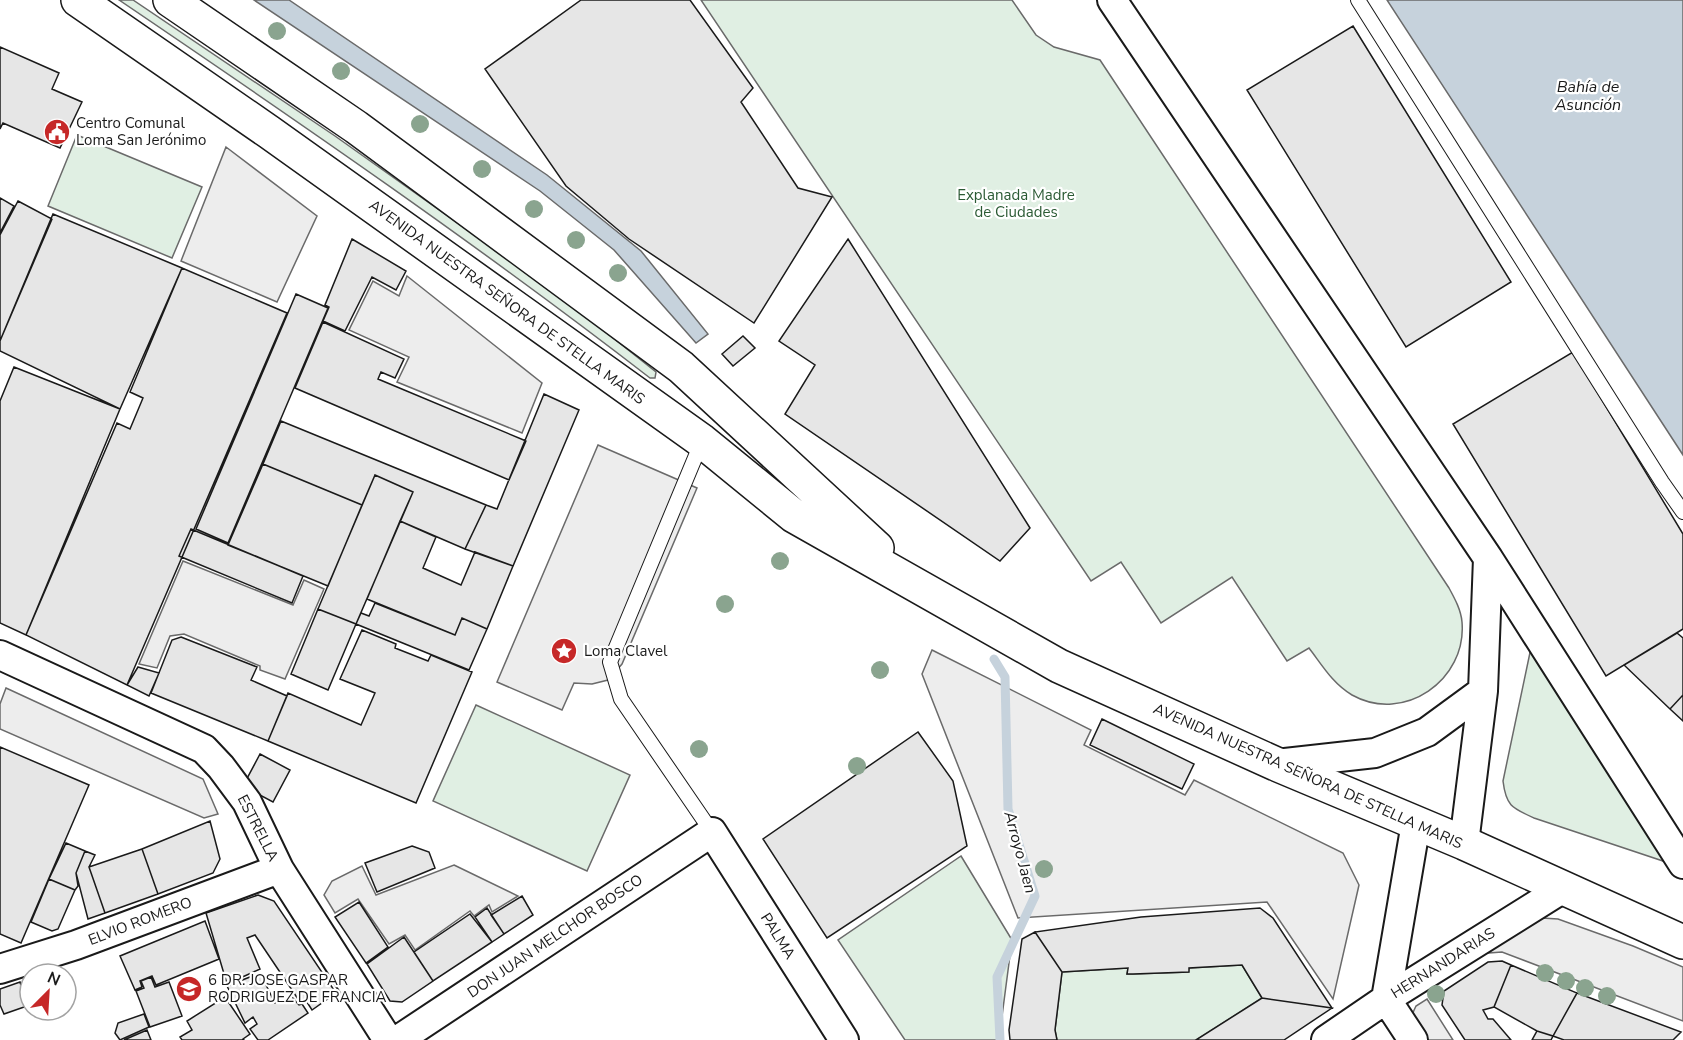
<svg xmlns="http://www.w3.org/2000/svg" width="1683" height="1040" font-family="'Nunito Sans',sans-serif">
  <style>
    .green { fill: #e0efe3; stroke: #6a6a6a; stroke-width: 1.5 }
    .parking { fill: #ededed; stroke: #6a6a6a; stroke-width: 1.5 }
    .water { fill: #c6d2dc; stroke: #6a6a6a; stroke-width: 1.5 }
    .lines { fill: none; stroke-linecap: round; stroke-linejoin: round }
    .stream { stroke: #c6d2dc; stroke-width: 9 }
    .building { fill: #e6e6e6; stroke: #1a1a1a; stroke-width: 1.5 }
    .lane-casing { stroke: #1a1a1a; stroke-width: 16 }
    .street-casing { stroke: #1a1a1a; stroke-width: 32 }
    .secondary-casing { stroke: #1a1a1a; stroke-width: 36 }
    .lane { stroke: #fff; stroke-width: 14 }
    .street { stroke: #fff; stroke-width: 28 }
    .secondary { stroke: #fff; stroke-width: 33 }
    .tree { fill: #8aa48f }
    .labels { text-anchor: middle; stroke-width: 4.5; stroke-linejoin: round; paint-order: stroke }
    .poi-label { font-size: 15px; fill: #1a1a1a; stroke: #fff; text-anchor: start }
    .park-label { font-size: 15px; fill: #2b5a34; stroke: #fff }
    .street-label { font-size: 15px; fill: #1a1a1a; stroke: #fff }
    .water-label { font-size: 16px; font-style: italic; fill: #1a1a1a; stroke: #fff }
  </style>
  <rect width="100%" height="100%" fill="#fff"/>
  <!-- green -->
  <path class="green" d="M119,0H133L335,136L559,295L656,372L655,378H650C478,245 299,122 119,0Z
    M701,0H1012L1036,35L1054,47L1100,60L1449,588C1455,599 1461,610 1462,622C1467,680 1404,724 1352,695C1333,684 1322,665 1309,648L1287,661L1232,577L1161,623L1121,562L1091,581Z
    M77,135L202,187L172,258L48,206Z
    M1532,643L1681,867L1534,818C1512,808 1506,806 1503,781Z
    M476,705L630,775L587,871L433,801Z
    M961,856L1012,940L1001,1024L1002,1040H905L838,940Z
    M1242,965L1262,998L1196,1040H1057L1055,1030L1062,972L1128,968L1127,974H1133L1188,972L1189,968Z"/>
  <!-- parking -->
  <path class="parking" d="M226,147L317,216L277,302L181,261Z
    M407,276L542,383L522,433L397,382L409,357L349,330L373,281L399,296Z
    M598,445L697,488L622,664L608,680L592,684L574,683L562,710L497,682Z
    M183,561L293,605L304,580L324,589L285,679L260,670V666L184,634L170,636L157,668L139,664Z
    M932,650L1091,730L1084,745L1185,795L1194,780L1343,853L1359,885L1333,999L1267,902L1018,918L922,674Z
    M6,688L203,779L218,814L204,818L0,729V704Z
    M454,865L518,896L492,912L489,905L474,916L470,911L415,950L405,935L389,944L358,899L335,913L324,895L332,881L362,866L376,895Z
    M1542,918L1558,919L1633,946L1683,967V1021L1502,952L1488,953L1526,923Z
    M1427,999L1453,1040H1424L1410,1019L1416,1006Z"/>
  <!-- water -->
  <path class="water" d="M254,0H289L547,175L641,251L708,334L696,343L614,250L540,191Z
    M1387,0H1683V455Z"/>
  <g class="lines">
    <!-- stream -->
    <path class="stream" d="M994,659L1005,677L1008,809L1035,896L997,977L1000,1040"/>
  </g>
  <!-- building -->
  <path class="building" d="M581,0H690L753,88L741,102L798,188L832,197L754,323L629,239L566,186L485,69Z
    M1353,26L1511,282L1406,347L1247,90Z
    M0,47L59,73L52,89L82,102L60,148L3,123L0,129Z
    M0,198L14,206L0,233Z
    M18,201L52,219L0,341V235Z
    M53,214L182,268L120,409L0,351V341Z
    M352,239L406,271L396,290L372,277L345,331L323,321L329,307L325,305Z
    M848,239L1030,528L1000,561L785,414L815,365L779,341Z
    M182,268L287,313L127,685L26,635L117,423L130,429L143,398L130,392Z
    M296,294L328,308L228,543L196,529Z
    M323,322L404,359L395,378L381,372L378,379L526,441L509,480L295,388Z
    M743,336L755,348L733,366L722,354Z
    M1573,352L1683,534V629L1606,676L1453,424Z
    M14,367L120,409L26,635L0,623V401Z
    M544,394L579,410L513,566L465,549L486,505L497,509Z
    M281,421L486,505L465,549L400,521L413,492L375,475L362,505L263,464Z
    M263,464L362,505L328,586L228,545Z
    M375,475L413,492L356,624L318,609Z
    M400,521L436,537L423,568L461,585L475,552L513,566L487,629L462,618L455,635L367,599Z
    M191,529L303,576L292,603L179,556Z
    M375,603L455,635L462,618L487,629L469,670L356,624L361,613L369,616Z
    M318,609L356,624L328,690L291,674Z
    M362,630L396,644L395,648L428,661L431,655L472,672L416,803L268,741L288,693L361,725L375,693L340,679Z
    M1677,633L1683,638V695L1670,709L1624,665Z
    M181,637L257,667L251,680L287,696L268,741L151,693L172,640Z
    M138,667L159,673L149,696L127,685Z
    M1683,695V721L1670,709Z
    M1102,719L1194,764L1182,789L1090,745Z
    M918,732L953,781L967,846L827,938L763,839Z
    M0,747L89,785L21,943L0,934Z
    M260,754L290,770L273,802L243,786Z
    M210,821L220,859L213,873L158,894L142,849Z
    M66,843L85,851L76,873L78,886L75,890L49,879Z
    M412,846L429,852L435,868L377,892L365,863Z
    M142,849L158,894L105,913L89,867Z
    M85,851L95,855L89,867L105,913L88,919L76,873Z
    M49,879L75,890L58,929L52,931L31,922Z
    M258,895L274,901L336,993L312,1010L305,999L300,1002L255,935L247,938L260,969L227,984L206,913Z
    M522,896L533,915L504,934L491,915Z
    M359,902L388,947L366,963L335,917Z
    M487,908L504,934L492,942L475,917Z
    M1260,908L1273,918L1332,1008L1262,998L1242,965L1189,968V972L1133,974H1127L1128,968L1062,972L1035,932L1141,917Z
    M470,914L492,942L433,981L414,952Z
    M205,921L219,959L156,985L152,976L140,981L142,987L135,990L120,956Z
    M1035,932L1062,972L1055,1030L1057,1040H1010L1009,1030L1022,939Z
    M404,937L433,981L402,1002L390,1001L367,964Z
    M1502,961L1511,965L1494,1007L1483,1010L1488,1019H1493L1511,1040H1465L1442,1005L1444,991L1488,962Z
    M1511,965L1577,993L1553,1036L1537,1031L1494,1007Z
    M260,973L275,1003L291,996L299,1005L302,1004L308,1013L268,1040H258L250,1029L257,1024L253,1017L245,1023L227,986Z
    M151,977L155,987L169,982L182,1016L150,1027L136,991L144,988L141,981Z
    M20,982L27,1006L4,1014L0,1005V989Z
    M1577,993L1681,1032L1673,1040H1564L1553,1036Z
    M225,997L250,1034L243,1039L244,1040H182L180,1037L192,1030L187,1021Z
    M1262,998L1332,1008L1284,1040H1196Z
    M144,1014L149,1027L120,1040L115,1033L118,1023Z
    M147,1030L151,1040H124Z
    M1537,1031L1553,1036L1551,1040H1532Z"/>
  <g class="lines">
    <!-- lane casing -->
    <g class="lane-casing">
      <path id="lane" d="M1358,0L1662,482L1683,512
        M702,441L610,662L621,699L712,832"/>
    </g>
    <!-- street casing -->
    <g class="street-casing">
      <path id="street" d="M1112,0L1488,558L1683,864
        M0,655L204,749L221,767L247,802L279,869L388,1040
        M1276,764L1375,753L1427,732L1483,691
        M1464,843L1483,691L1488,558
        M0,969L76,945L279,869
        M398,1040L712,832L844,1040
        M1326,1040L1386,999L1562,889
        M1413,1040L1386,999L1416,823"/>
    </g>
    <!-- secondary casing -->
    <g class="secondary-casing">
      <path id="secondary" d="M78,0L269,132L702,441L794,516L1059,666L1276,764L1464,843L1683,942
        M170,0L356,127L681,367L877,548"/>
    </g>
    <!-- lane -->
    <use href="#lane" class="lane"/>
    <!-- street -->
    <use href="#street" class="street"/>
    <!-- secondary -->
    <use href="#secondary" class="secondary"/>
  </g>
  <!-- trees -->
  <g class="tree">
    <circle cx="277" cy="31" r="9"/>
    <circle cx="341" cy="71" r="9"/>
    <circle cx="420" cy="124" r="9"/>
    <circle cx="482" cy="169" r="9"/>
    <circle cx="534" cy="209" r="9"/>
    <circle cx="576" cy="240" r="9"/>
    <circle cx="618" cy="273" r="9"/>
    <circle cx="780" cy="561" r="9"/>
    <circle cx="725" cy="604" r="9"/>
    <circle cx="880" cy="670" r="9"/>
    <circle cx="699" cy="749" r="9"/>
    <circle cx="857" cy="766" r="9"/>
    <circle cx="1044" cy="869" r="9"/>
    <circle cx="1545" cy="973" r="9"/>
    <circle cx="1566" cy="981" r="9"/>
    <circle cx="1585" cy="988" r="9"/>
    <circle cx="1436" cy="994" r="9"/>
    <circle cx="1607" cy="996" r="9"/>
  </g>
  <!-- icons -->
  <defs>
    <g id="civic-disc" transform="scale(1.35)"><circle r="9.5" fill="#c62828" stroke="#fff"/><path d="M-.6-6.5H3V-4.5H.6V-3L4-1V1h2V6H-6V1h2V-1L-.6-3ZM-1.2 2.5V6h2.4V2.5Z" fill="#fff"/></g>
    <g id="sight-disc" transform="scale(1.35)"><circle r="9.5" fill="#c62828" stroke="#fff"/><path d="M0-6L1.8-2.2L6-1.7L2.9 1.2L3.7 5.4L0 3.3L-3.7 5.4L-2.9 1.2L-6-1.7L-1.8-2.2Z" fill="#fff"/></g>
    <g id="school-disc" transform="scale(1.35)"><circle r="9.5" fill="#c62828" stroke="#fff"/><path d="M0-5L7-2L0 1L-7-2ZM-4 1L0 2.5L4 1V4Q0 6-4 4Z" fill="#fff"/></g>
  </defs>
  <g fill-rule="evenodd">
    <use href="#civic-disc" x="57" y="132"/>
    <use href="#sight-disc" x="564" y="651"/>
    <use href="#school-disc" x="189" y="989"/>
  </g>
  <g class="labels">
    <!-- poi labels -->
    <g class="poi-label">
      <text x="76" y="128">Centro Comunal<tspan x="76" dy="17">Loma San Jerónimo</tspan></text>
      <text x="584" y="656">Loma Clavel</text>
      <text x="208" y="985">6 DR. JOSE GASPAR<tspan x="208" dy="17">RODRIGUEZ DE FRANCIA</tspan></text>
    </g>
    <!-- park labels -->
    <g class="park-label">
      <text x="1016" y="200">Explanada Madre<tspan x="1016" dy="17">de Ciudades</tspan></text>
    </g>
    <!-- street labels -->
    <g class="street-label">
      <text transform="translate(507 302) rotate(36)" y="5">AVENIDA NUESTRA SEÑORA DE STELLA MARIS</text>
      <text transform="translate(1308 776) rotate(24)" y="5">AVENIDA NUESTRA SEÑORA DE STELLA MARIS</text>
      <text transform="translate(258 828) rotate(63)" y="5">ESTRELLA</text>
      <text transform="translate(140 921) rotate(-21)" y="5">ELVIO ROMERO</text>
      <text transform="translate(555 936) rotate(-34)" y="5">DON JUAN MELCHOR BOSCO</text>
      <text transform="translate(778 936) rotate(58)" y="5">PALMA</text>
      <text transform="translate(1443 963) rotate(-32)" y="5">HERNANDARIAS</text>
    </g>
    <!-- water labels -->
    <g class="water-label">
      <text x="1588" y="92">Bahía de<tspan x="1588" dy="18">Asunción</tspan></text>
      <text transform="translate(1021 852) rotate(75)" y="6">Arroyo Jaen</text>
    </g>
  </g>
  <!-- north arrow -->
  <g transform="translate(48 992) rotate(24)"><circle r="28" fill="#ffffff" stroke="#a3a3a3" stroke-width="1.5"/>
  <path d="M0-4.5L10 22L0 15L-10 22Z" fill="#c62828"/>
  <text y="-9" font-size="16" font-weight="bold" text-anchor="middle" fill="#1a1a1a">N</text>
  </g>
</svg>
